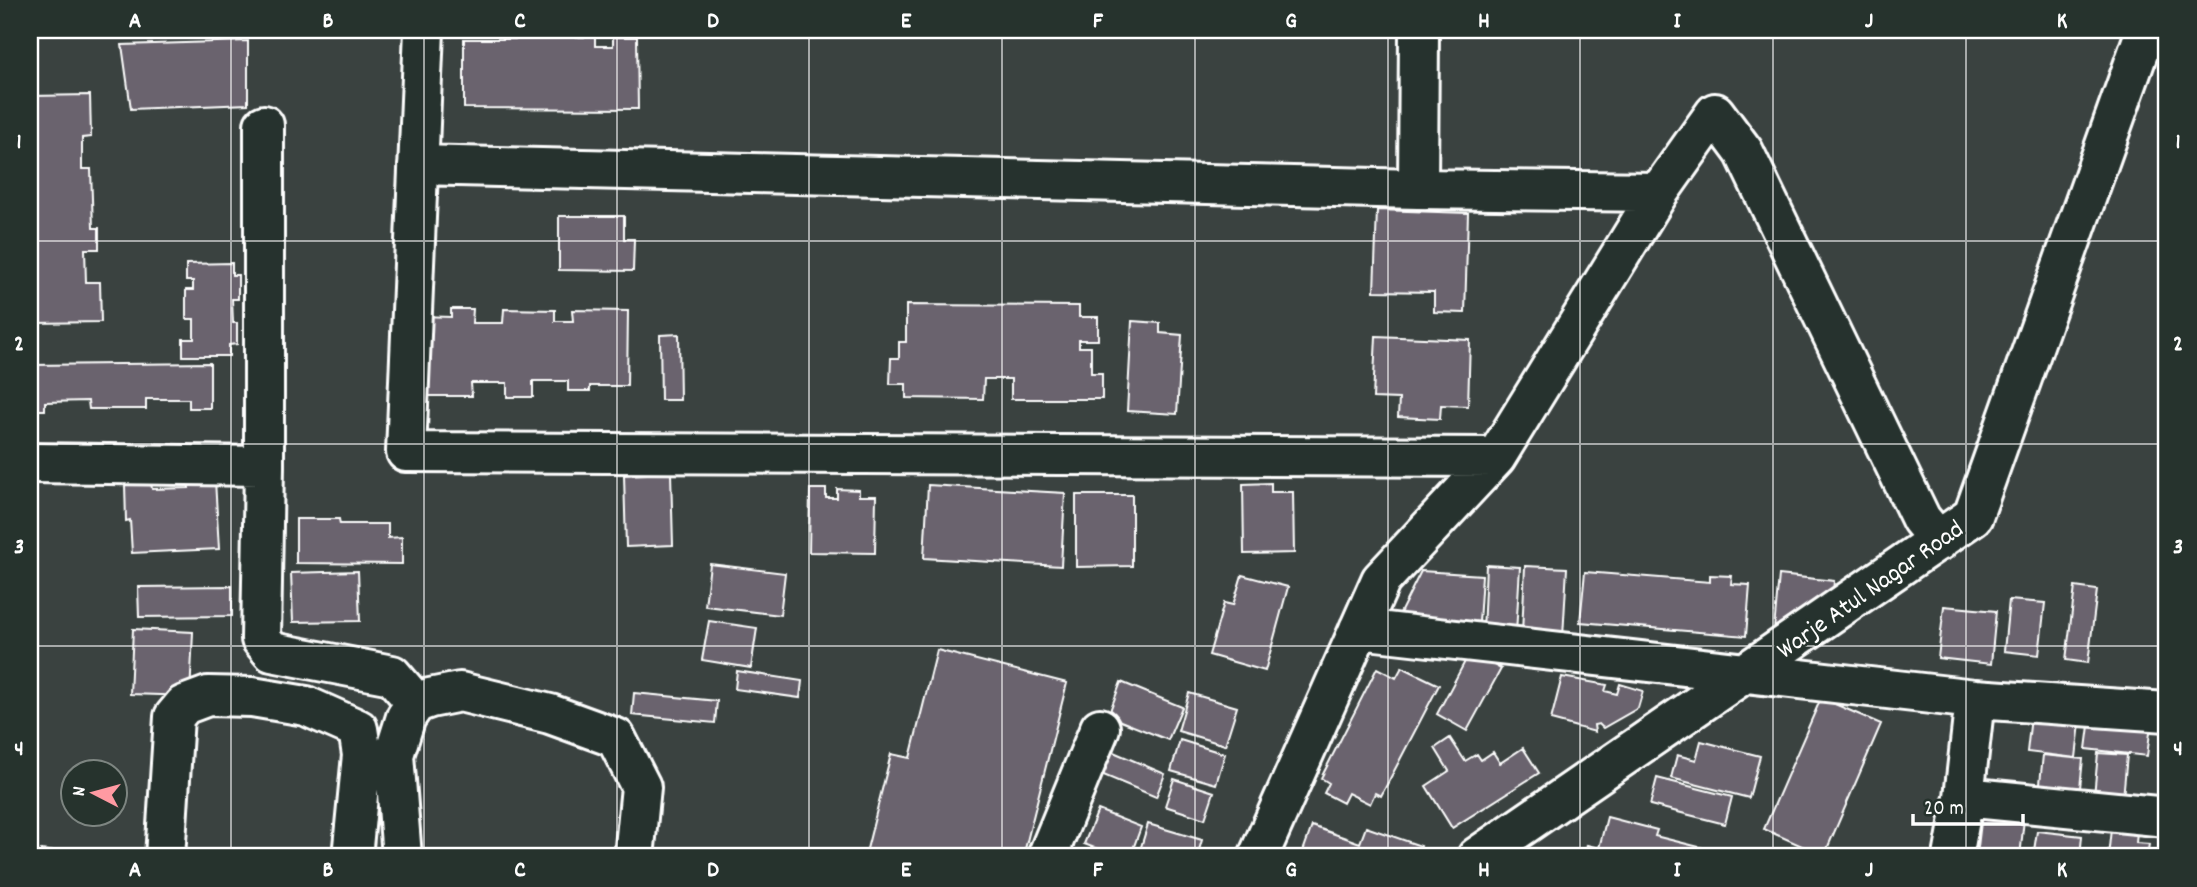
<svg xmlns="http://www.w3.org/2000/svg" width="2197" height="887" font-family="Dekko,sans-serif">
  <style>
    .building { fill: #6a646e; stroke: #fff; stroke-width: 2 }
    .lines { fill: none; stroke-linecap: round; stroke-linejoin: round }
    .minor-casing { stroke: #fff; stroke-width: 44 }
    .minor { stroke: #26332d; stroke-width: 38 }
    .grid { fill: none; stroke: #fff; stroke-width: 2; stroke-opacity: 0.55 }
    .labels { text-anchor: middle; stroke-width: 5; stroke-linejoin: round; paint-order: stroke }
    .street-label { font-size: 26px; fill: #fff; stroke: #26332d }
    .neatline { fill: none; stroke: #fff; stroke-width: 2.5 }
    .grid-label { font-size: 23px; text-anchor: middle; font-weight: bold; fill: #fff }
  </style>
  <rect width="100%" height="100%" fill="#3a4240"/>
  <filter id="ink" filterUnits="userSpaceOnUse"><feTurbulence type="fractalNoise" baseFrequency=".0143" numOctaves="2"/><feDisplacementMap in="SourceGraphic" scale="14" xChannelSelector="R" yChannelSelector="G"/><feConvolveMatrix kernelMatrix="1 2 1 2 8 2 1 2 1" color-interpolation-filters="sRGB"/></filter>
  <g filter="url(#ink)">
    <!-- building -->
    <path class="building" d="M526,30H574V37H595V46H613V37H637L638,109L464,108V39H525Z
      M248,41V104L131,109L122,45Z
      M90,95L91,137L82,138V169H91L93,228H99V249H85L86,282H100L101,322L34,323L30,96Z
      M1377,210L1468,213L1465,313L1434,312V292L1374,291Z
      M559,216H624V239H634L633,271L559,270Z
      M232,263V275H238V299H232L233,323H237V344L229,345V356H183V339H194V319H186V290H193V281H186V264Z
      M906,305L1079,306V317H1098V340H1079V347H1091V373H1102V399H1011V379H984L983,399L906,398V384H890L891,358H899V342H906Z
      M451,309H473L472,323H503L504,309L555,310V321H573L572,310L628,311L627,386H590V391H568V381H533V397H507V383H471L472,396H419L421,316L451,317Z
      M1132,321L1160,323V333L1182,335L1177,414L1127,411Z
      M679,334L680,400H661L660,335Z
      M1376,336L1470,340L1468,406L1441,405L1440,419L1398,417L1399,399L1373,398Z
      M210,363V408H189V399H146V409H89L88,401L45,402V410H30V365Z
      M671,473L673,545L626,547L624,475Z
      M215,480L219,549L132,553L130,520L126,521L125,484L151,483L152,489L189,488L188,481Z
      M1271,483V492H1293L1294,553L1244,554L1243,484Z
      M928,485L1065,493L1061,566L924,558Z
      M810,489H826V498H837V489L859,490V496H876L875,553L809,552Z
      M1076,495H1132V566L1076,567Z
      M296,519H339L340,524H388V538L402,537V564L296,563Z
      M710,564L785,573L780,615L705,606Z
      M1486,565L1520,567L1516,633L1483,632Z
      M1525,566L1567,568L1563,637L1522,634Z
      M358,571L360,621L293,622L291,573Z
      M1421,571L1482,575L1478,638L1407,634L1400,613Z
      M1585,572L1710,582V575L1732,576L1731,584L1750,585L1746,636L1580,622Z
      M1242,575L1288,587L1265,671L1209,655L1224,603L1233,605Z
      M1779,575L1834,581L1831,614L1793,630L1774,629Z
      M232,586V616L139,617L138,587Z
      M2075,587L2097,590L2088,663L2066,660Z
      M2009,600L2045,603L2039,655L2004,651Z
      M1944,606L1996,611L1991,664L1938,658Z
      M709,621L757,628L751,668L702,660Z
      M133,629L193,632L190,696L130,694Z
      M937,650L1067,683L1023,857H865L891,754L910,758Z
      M1470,652L1501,669L1467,731L1437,714Z
      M1402,667L1439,685L1381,796L1375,793L1370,804L1348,793L1343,803L1324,793L1329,783L1321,778L1377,668L1396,678Z
      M737,671L802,681L800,698L735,689Z
      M1562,677L1607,685L1605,691L1617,694L1620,684L1643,691L1638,708L1603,728L1599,724L1594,725L1595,732L1551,720Z
      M1121,682L1182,707L1168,740L1108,716Z
      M634,693L717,701L715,723L632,715Z
      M1189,693L1237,707L1225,745L1178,731Z
      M1821,698L1881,724L1824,856L1764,829Z
      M2032,708L2081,714L2076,758L2027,752Z
      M2091,710L2152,717L2147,756L2086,749Z
      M2165,716H2167V763L2159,762Z
      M1450,738L1465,761L1477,754L1481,760L1493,752L1500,763L1523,748L1539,773L1452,828L1426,786L1449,771L1435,748Z
      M1180,740L1225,754L1216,784L1171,771Z
      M1701,741L1760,756L1749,798L1671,778L1677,755L1696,760Z
      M1111,751L1165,774L1156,797L1101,774Z
      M2098,753L2127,755L2122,809L2093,807Z
      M2043,755L2083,759L2078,807L2038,802Z
      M1657,778L1732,797L1725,824L1650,805Z
      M1174,779L1214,792L1205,819L1165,806Z
      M1098,810L1141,827L1130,857H1119L1084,844Z
      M1982,814L2024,819L2020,857L1977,855Z
      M1607,817L1657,830L1655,836L1707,849L1705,857H1584L1587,845L1599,848Z
      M1148,824L1202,840L1197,857H1138Z
      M1312,826L1360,843L1366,827L1421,846L1417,857H1301Z
      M2111,829L2137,832L2136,843L2149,844L2147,857H2108Z
      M2037,831L2082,836L2080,857H2033Z
      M41,850L78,855V857H40Z"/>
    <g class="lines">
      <!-- minor casing -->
      <g class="minor-casing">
        <path id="minor" d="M424,30L406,452L1496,457
          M264,125V466L261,639L272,652L392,675L416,703
          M418,165L1418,189L1659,192
          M1418,189L1419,30
          M30,463L264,466
          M1359,629L1975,699L2167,712
          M1964,797L2167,817
          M165,857L174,717L184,705L208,696L252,697L306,706L358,729L362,755L352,857
          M402,857L394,755L406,717L416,703L430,698L460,692L550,714L616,738L641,787L634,857
          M1047,857L1100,728
          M1258,857L1381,580L1496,457L1659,192L1715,113L1744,152L1921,519L1939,541
          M1477,857L1973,516L2146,30
          M1953,857L1964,797L1975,699"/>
      </g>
      <!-- minor -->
      <use href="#minor" class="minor"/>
    </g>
  </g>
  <!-- grid -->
  <path class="grid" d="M231,30V857M424,30V857M617,30V857M809,30V857M1002,30V857M1195,30V857M1388,30V857M1580,30V857M1773,30V857M1966,30V857M30,241H2167M30,444H2167M30,646H2167"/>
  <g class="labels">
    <!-- street labels -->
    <g class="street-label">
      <text transform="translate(1869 588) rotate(-35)" y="9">Warje Atul Nagar Road</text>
    </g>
  </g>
  <!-- margin -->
  <rect width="2197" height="887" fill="none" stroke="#26332d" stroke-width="77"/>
  <!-- north arrow -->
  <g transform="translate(94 793) rotate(276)"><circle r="33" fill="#26332d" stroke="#7d8581" stroke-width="2"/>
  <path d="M0-5L12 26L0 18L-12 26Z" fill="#ff9aa2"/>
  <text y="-10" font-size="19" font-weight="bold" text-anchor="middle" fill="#ffffff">N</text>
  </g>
  <!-- scale -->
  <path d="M1913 814v10h110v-10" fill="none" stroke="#ffffff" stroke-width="3.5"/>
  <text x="1924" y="814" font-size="21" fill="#ffffff" stroke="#26332d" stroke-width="5" paint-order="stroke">20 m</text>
  <rect x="38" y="38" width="2120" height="810" class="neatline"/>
  <g class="grid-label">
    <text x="135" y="27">A</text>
    <text x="328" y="27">B</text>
    <text x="520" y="27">C</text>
    <text x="713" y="27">D</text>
    <text x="906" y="27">E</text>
    <text x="1098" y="27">F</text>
    <text x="1291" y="27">G</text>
    <text x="1484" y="27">H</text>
    <text x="1677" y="27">I</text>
    <text x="1869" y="27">J</text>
    <text x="2062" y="27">K</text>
    <text x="19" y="148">1</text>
    <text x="2178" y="148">1</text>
    <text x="19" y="350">2</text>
    <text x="2178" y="350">2</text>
    <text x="19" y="553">3</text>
    <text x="2178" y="553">3</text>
    <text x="19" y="755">4</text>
    <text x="2178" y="755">4</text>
    <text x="135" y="876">A</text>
    <text x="328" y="876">B</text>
    <text x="520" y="876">C</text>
    <text x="713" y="876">D</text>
    <text x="906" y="876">E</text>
    <text x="1098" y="876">F</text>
    <text x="1291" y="876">G</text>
    <text x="1484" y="876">H</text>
    <text x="1677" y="876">I</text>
    <text x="1869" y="876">J</text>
    <text x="2062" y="876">K</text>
  </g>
</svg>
